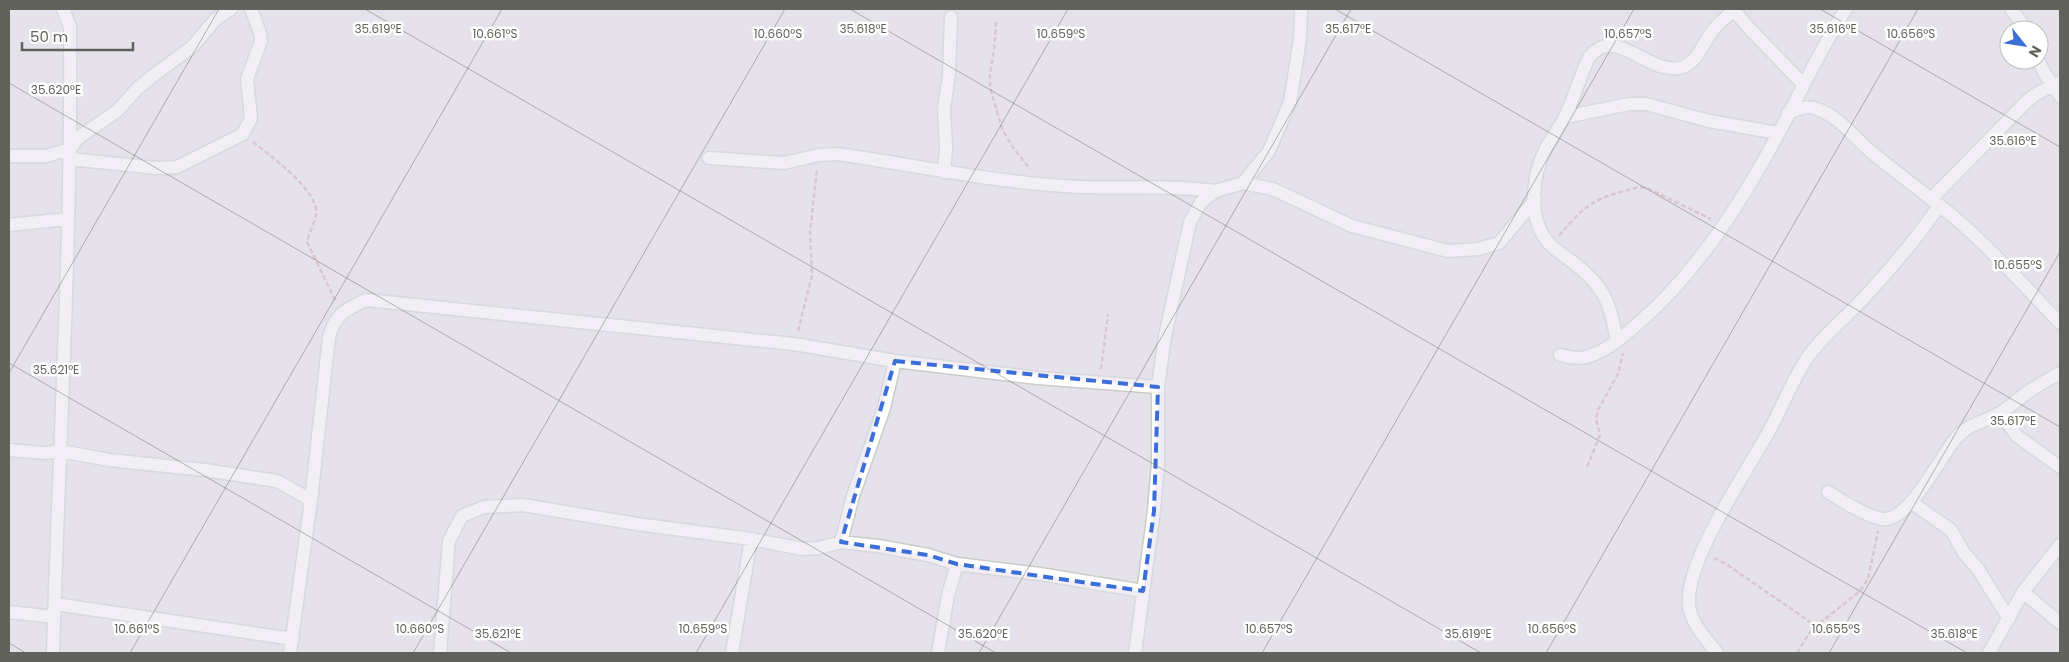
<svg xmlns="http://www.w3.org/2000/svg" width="2069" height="662" font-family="Poppins,sans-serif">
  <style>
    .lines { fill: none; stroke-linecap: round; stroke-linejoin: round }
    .street-casing { stroke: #cbccc6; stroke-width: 15 }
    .path { stroke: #cda2a8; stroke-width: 2.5; stroke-dasharray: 5 2.5; stroke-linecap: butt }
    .street { stroke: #fff; stroke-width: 12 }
    .marked { fill: none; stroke: #3b6ed9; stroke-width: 4; stroke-dasharray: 10 6; stroke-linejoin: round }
    .ticks { fill: none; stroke: #61625b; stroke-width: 1; stroke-opacity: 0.45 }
    .ticks-label { font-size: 12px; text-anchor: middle; fill: #61625b; stroke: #fff; stroke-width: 5; stroke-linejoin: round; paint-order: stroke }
  </style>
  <rect width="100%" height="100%" fill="#e6e2ec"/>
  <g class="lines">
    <!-- street casing -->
    <g class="street-casing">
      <path id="street" d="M1733,9L1747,26L1803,84
        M2011,9L2027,30
        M2038,60L2045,74L2060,96
        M1788,113C1798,109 1807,105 1817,109C1838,116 1852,135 1868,149C1899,176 1933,198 1963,225C1998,256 2028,290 2060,323
        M1565,117L1629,104H1646L1709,121L1778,133
        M9,156H46L70,149L78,138L117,111L138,88L154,75L192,47L216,19L231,9
        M709,158L784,163L819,155L838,154C913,165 987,181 1064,186C1114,190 1165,184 1216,191
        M70,159L156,168L177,167L243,134L251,118L247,79L261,41L260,33L251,9
        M944,172L946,148L944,108L949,75L951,17
        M1243,183L1273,189L1352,226L1448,251L1478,249L1499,243L1535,200
        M1932,198L2027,101L2036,94L2060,82
        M9,225L68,219
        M1617,340C1609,302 1606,288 1574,263C1566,257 1554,250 1547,241C1528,217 1532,177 1545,150C1551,139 1559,128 1565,117C1574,98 1580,76 1589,57C1617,23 1649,78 1683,67C1699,61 1704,40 1714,29C1720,22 1727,16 1734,10
        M1560,355C1568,357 1577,359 1586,357C1608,351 1626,334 1643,319C1694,274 1737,209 1770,149C1796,103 1817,54 1846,9
        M2000,413L2017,436L2060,467
        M9,450L44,453L61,451L109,460L205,470L277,481L311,500
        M1828,492C1842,501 1866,516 1882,519C1909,523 1942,453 1957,437C1968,424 1987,421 2000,413C2010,407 2018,399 2028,392C2038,385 2049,379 2060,373
        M1911,502L1951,530L1964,553L1978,569L2009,619
        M841,542L853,496L884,408L895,361
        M2023,592L2060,623
        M55,604L293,639
        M9,612L54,617
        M53,653C59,444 72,236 70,27L63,9
        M290,653L311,500L329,337C336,313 345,310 366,300L794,344L895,361L1038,378L1158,387
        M440,653L449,541L462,516L484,507L523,505L637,524L751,539L802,549L819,548L841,542L878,546L928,555L957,564L1040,574L1143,591
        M732,653L751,539
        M938,653L948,595L957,564
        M1135,653L1154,511L1158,464V387L1165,336L1190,222L1201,202L1216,191L1243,183L1269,151L1290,102L1300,39L1301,9
        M1717,653C1707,640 1690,622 1689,605C1685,560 1747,472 1769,431C1783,406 1793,377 1810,354C1824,335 1843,320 1860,302C1889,271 1915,241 1939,206
        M1989,653L2023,592L2060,545"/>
    </g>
    <!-- path -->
    <path class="path" d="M996,22L994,50L990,73V87L1002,129L1014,149L1030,169
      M253,142C270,155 313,187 316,209C317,219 309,232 307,242L336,302
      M1559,236C1588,201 1596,198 1640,187L1647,188L1711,219
      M798,331L812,275L810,232L817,169
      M1101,369L1108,314
      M1587,467L1600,435L1596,419L1598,410L1618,374L1623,353
      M1714,558L1726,564L1816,626
      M1797,653L1810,632L1816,626L1859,592L1868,579L1878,531"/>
    <!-- street -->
    <use href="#street" class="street"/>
  </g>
  <!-- marked area -->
  <path d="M0 0H2069V662H0ZM895,361L1158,387L1154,511L1143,591L957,564L928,555L841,542Z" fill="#e6e2ec" fill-opacity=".55" fill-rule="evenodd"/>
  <path class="marked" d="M895,361L1158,387L1154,511L1143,591L957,564L928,555L841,542Z"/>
  <!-- ticks -->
  <path class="ticks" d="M365,9L1481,653M850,9L1967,653M1335,9L2060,427M1820,9L2060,147M9,83L996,653M9,363L511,653M9,373L219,9M9,643L26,653M130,653L502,9M413,653L785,9M696,653L1068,9M979,653L1351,9M1262,653L1634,9M1546,653L1918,9M1829,653L2060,252"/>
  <g class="ticks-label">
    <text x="378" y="33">35.619°E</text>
    <text x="863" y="33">35.618°E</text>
    <text x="1348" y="33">35.617°E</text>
    <text x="1833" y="33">35.616°E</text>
    <text x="1061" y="38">10.659°S</text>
    <text x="1911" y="38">10.656°S</text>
    <text x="495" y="38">10.661°S</text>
    <text x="778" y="38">10.660°S</text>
    <text x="1628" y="38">10.657°S</text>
    <text x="56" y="94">35.620°E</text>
    <text x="2013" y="145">35.616°E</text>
    <text x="2018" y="269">10.655°S</text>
    <text x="56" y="374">35.621°E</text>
    <text x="2013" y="425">35.617°E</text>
    <text x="137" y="633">10.661°S</text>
    <text x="420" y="633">10.660°S</text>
    <text x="703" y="633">10.659°S</text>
    <text x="1269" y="633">10.657°S</text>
    <text x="1552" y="633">10.656°S</text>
    <text x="1836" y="633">10.655°S</text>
    <text x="498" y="638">35.621°E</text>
    <text x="983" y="638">35.620°E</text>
    <text x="1468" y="638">35.619°E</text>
    <text x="1954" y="638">35.618°E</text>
  </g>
  <!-- border -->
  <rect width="2069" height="662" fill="none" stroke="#61625b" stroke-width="20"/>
  <!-- north arrow -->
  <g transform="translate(2024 45) rotate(120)"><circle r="24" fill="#ffffff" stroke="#c0c0bd"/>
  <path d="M0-4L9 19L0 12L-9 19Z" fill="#3b6ed9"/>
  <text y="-8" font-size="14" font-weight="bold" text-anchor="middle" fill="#61625b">N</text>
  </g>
  <!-- scale -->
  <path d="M22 42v8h111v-8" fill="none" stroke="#61625b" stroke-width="2.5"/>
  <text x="30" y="42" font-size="15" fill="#61625b" stroke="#ffffff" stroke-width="4" paint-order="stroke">50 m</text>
</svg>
